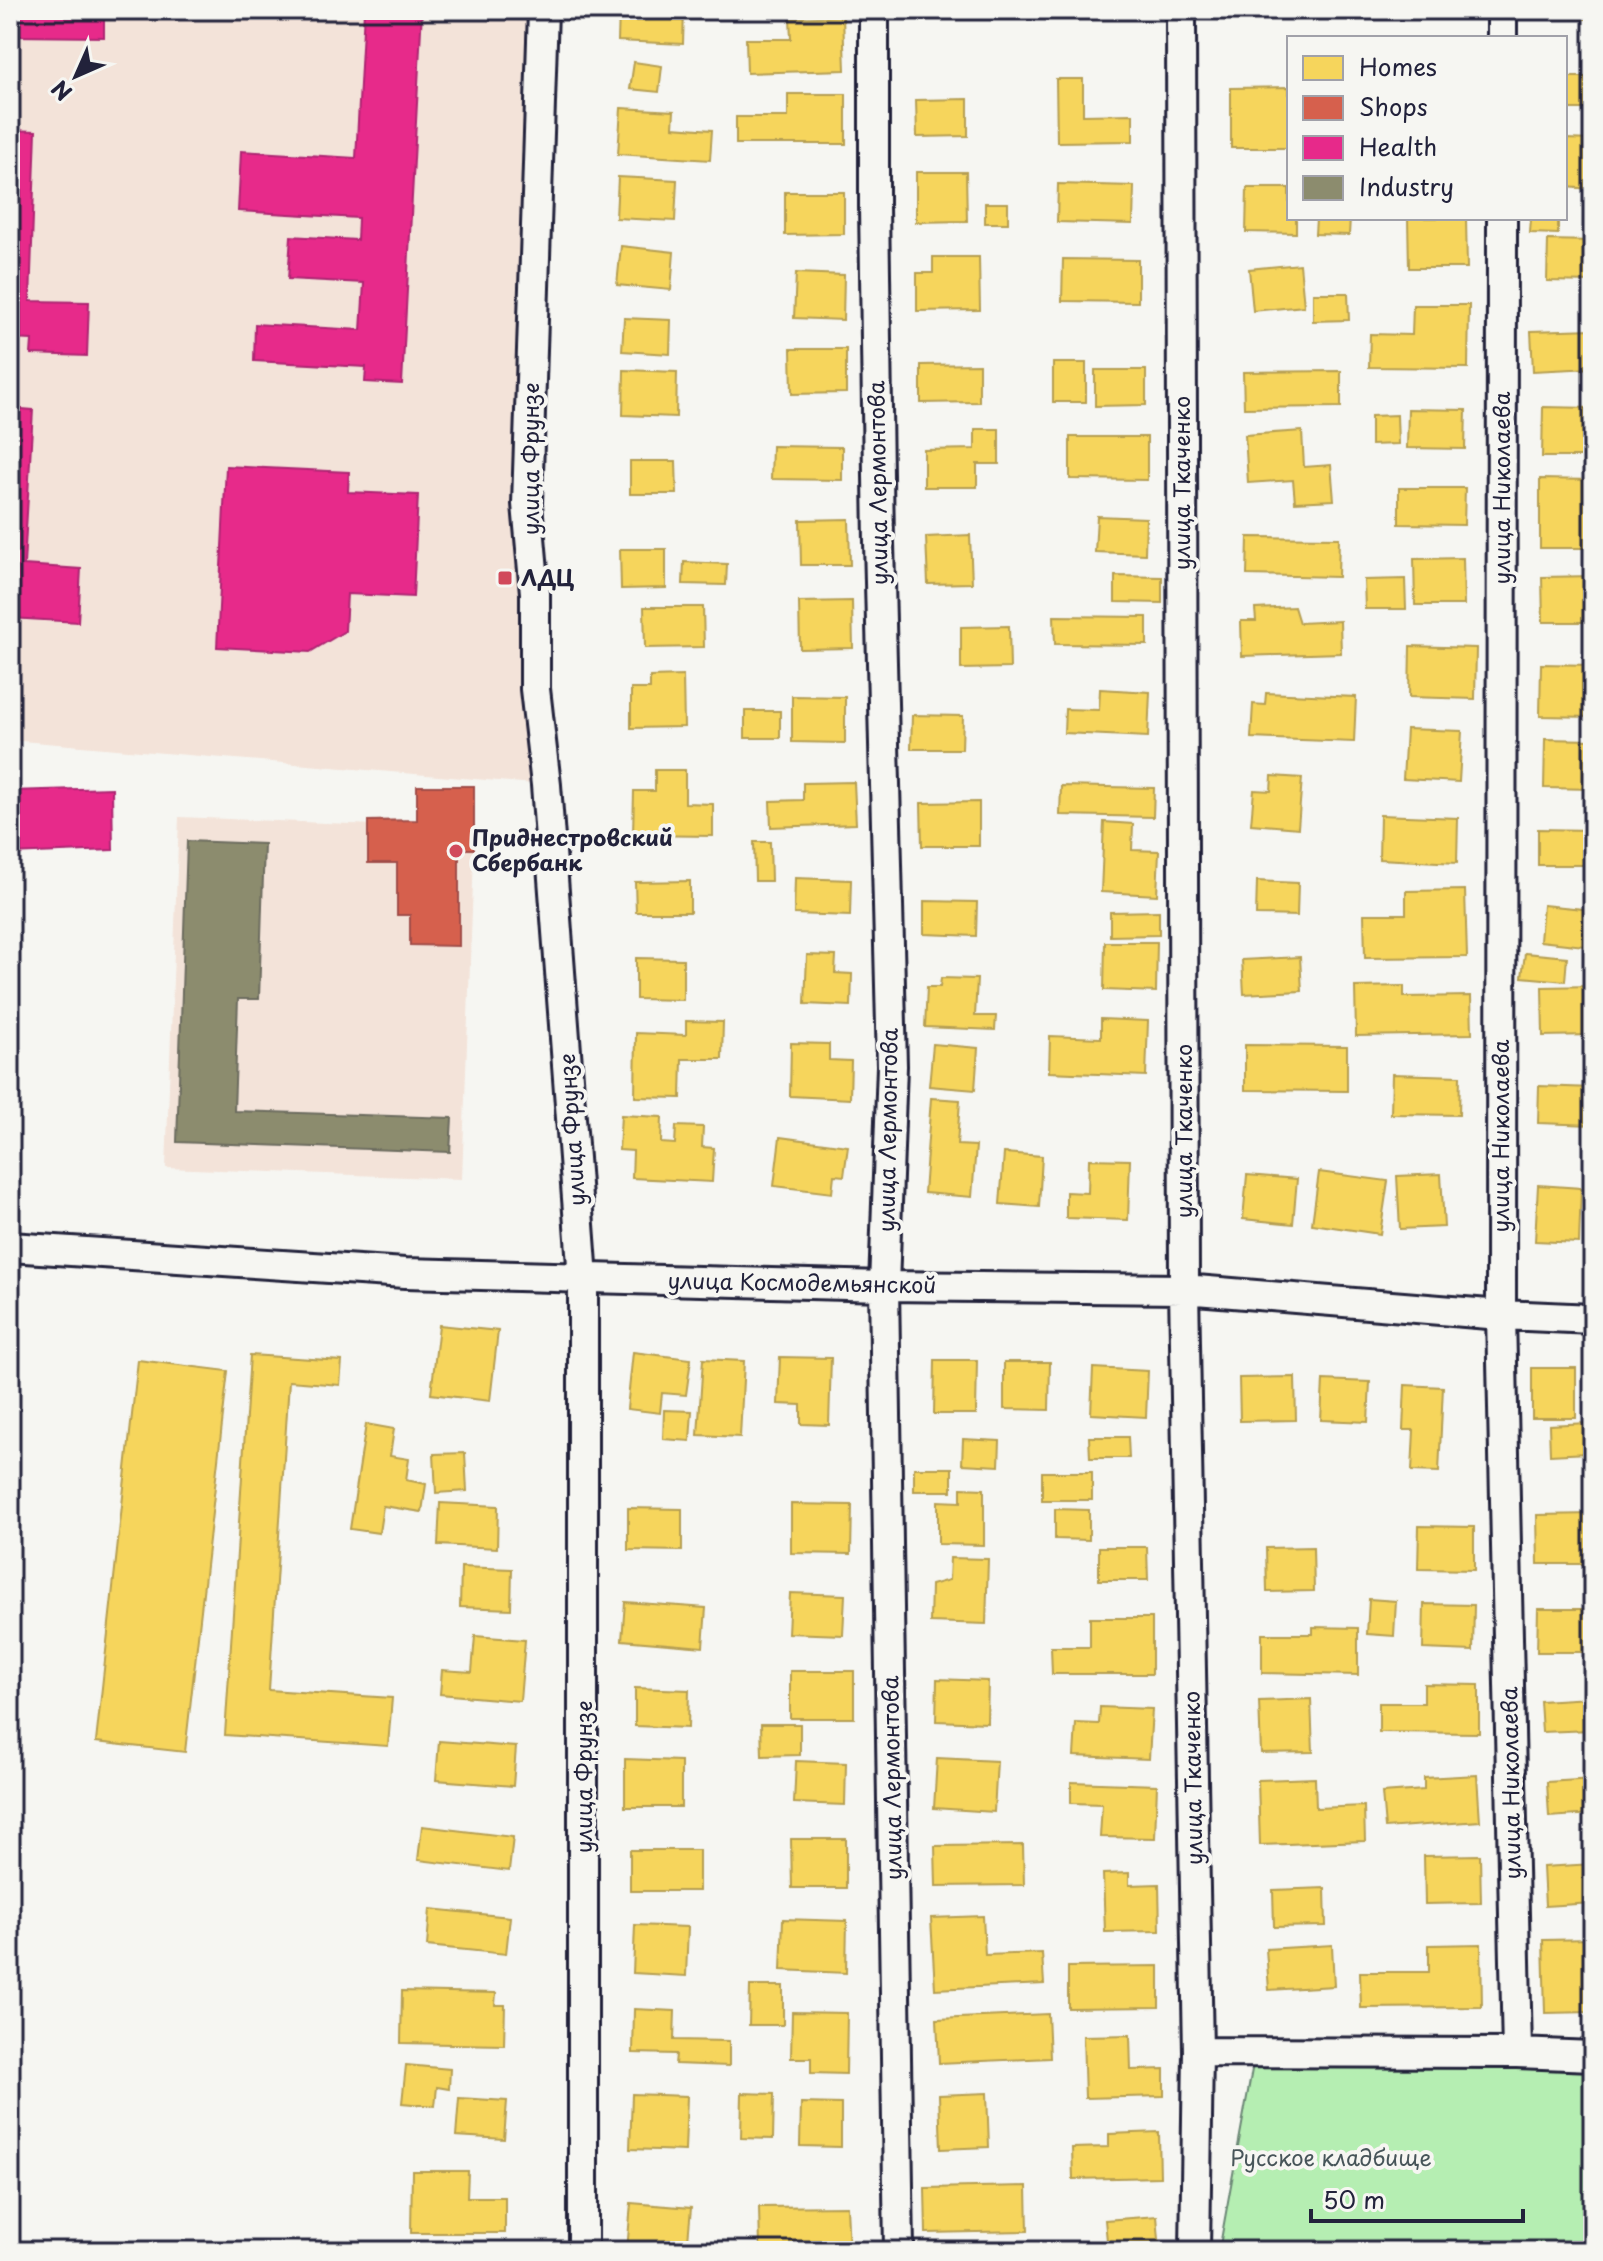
<svg xmlns="http://www.w3.org/2000/svg" width="1603" height="2261" font-family="'Playpen Sans',sans-serif">
  <style>
    .built { fill: #f3e3d9 }
    .green { fill: #b5eeb2; stroke: #6c8876; stroke-width: 2 }
    .homes { fill: #f6d55c; stroke: #b69f52; stroke-width: 2 }
    .shops { fill: #d6604d; stroke: #a04d48; stroke-width: 2 }
    .health { fill: #e7298a; stroke: #ac2772; stroke-width: 2 }
    .industry { fill: #8c8c6e; stroke: #6c6c5f; stroke-width: 2 }
    .lines { fill: none; stroke-linecap: round; stroke-linejoin: round }
    .minor-casing { stroke: #22223b; stroke-width: 34 }
    .minor { stroke: #f6f6f2; stroke-width: 28 }
    .poi-dot { fill: #d1495b; stroke: #f6f6f2; stroke-width: 3 }
    .labels { text-anchor: middle; stroke-width: 8; stroke-linejoin: round; paint-order: stroke }
    .street-label { font-size: 22px; fill: #22223b; stroke: #f6f6f2 }
    .poi-label { font-size: 22px; font-weight: bold; fill: #22223b; stroke: #f6f6f2; text-anchor: start }
    .park-label { font-size: 22px; fill: #475559; stroke: #f6f6f2 }
  </style>
  <rect width="100%" height="100%" fill="#f6f6f2"/>
  <filter id="ink" filterUnits="userSpaceOnUse"><feTurbulence type="fractalNoise" baseFrequency=".0125" numOctaves="2"/><feDisplacementMap in="SourceGraphic" scale="16" xChannelSelector="R" yChannelSelector="G"/><feConvolveMatrix kernelMatrix="1 2 1 2 8 2 1 2 1" color-interpolation-filters="sRGB"/></filter>
  <g filter="url(#ink)">
    <!-- built -->
    <path class="built" d="M10,10H539L546,785L10,740Z
      M179,817L475,829L462,1179L166,1168Z"/>
    <!-- green -->
    <path class="green" d="M1253,2064L1593,2069V2251H1219Z"/>
    <!-- homes -->
    <path class="homes" d="M619,10H684L683,44L618,41Z
      M1556,10H1591V19L1556,18Z
      M843,16L845,70L747,73L746,39H791L790,18Z
      M634,62L662,66L659,92L630,89Z
      M1565,77H1593V109H1565Z
      M1056,79H1083V115L1133,114V141L1057,142Z
      M1289,87V148H1231V88Z
      M788,94H846V144H736V117H788Z
      M968,99V136L917,137L916,100Z
      M621,108L674,111L673,127L712,130L710,160L618,154Z
      M1565,139L1593,140V189L1565,187Z
      M916,172H966L967,221L916,222Z
      M618,177L677,180L675,221L616,218Z
      M1058,184L1134,186L1133,224L1057,222Z
      M1247,188H1289V218H1296V233L1246,232Z
      M785,192H844V234L785,235Z
      M985,203H1008V223H985Z
      M1316,218H1350L1349,235L1315,234Z
      M1408,218H1466L1467,268H1409Z
      M1531,218H1558V234L1530,233Z
      M1548,240L1593,241V282L1547,281Z
      M621,246L674,252L671,290L617,285Z
      M933,257H979L980,310L917,311V273H933Z
      M1063,259L1138,260V302L1062,301Z
      M1300,264L1304,306L1253,311L1249,269Z
      M796,273L844,275L843,320L794,318Z
      M1313,293H1348L1349,320L1313,321Z
      M1413,305H1469L1468,368L1369,367L1370,334L1412,335Z
      M624,318L671,320L670,354L622,351Z
      M1593,329V368L1533,371L1531,331Z
      M791,349H846V393L792,394Z
      M1053,363H1086V402H1053Z
      M979,364V402L921,403V365Z
      M624,370L677,372L676,417L623,415Z
      M1095,370H1146V405L1095,406Z
      M1341,371V407L1244,408L1243,372Z
      M1543,407L1593,408V457H1542Z
      M1408,409L1466,410L1465,449L1407,448Z
      M1397,415L1398,444L1371,445V416Z
      M975,429H999V464H977V487H924V450L975,449Z
      M1302,431L1304,467L1331,465L1334,500L1295,502L1293,480L1248,483L1245,435Z
      M1070,437H1147V480L1070,479Z
      M772,446L842,447V480L771,479Z
      M630,461H676L677,494H630Z
      M1540,479L1593,480V548H1540Z
      M1399,488H1465L1464,525L1399,524Z
      M1097,516L1146,518L1145,554L1095,552Z
      M849,519L850,565H801L800,520Z
      M970,535L972,583L928,584L926,537Z
      M1248,537L1339,538L1338,577L1247,575Z
      M620,549H666V588L621,589Z
      M1463,558L1464,605H1415L1414,559Z
      M684,562L727,564L726,585L683,584Z
      M1115,576L1162,577V603L1115,602Z
      M1593,576V622H1543L1542,577Z
      M1405,579L1406,609H1365L1364,580Z
      M852,601L853,648L800,649L799,602Z
      M644,607H703L704,647L645,648Z
      M1294,607L1299,623L1340,621L1341,653L1242,656L1241,621H1256L1255,609Z
      M1054,616L1147,617V645L1055,644Z
      M1009,626L1010,668L961,669V627Z
      M1410,646L1476,648L1475,699L1409,697Z
      M1541,664L1593,665V717L1540,716Z
      M683,676L684,727L631,728V689H650V677Z
      M1100,689L1150,692L1148,737L1064,733L1065,709L1099,710Z
      M1266,693L1356,697L1354,742L1251,738L1253,704L1265,705Z
      M792,696L845,697V743L792,742Z
      M745,711H780V738H745Z
      M912,715L963,716L962,749H911Z
      M1406,729L1462,731L1459,782L1403,779Z
      M1545,739L1593,740V789L1544,788Z
      M655,770H685V803L713,804V836L633,835L634,791H655Z
      M1272,776L1302,778L1298,828L1251,824L1254,790L1271,791Z
      M854,782L856,824L771,827L770,801L803,800V783Z
      M1061,786L1154,788L1153,817L1060,815Z
      M979,802V846H922L921,803Z
      M1380,815L1458,818L1457,863L1379,859Z
      M1104,822L1133,824L1132,850L1159,851L1157,895L1101,892Z
      M1538,829L1590,830V865H1538Z
      M754,842H770L771,881H755Z
      M795,878L851,880L850,916L794,914Z
      M690,881V912H636L635,882Z
      M1257,881L1298,883L1297,916L1256,915Z
      M1465,890L1467,957L1365,958L1364,914H1406V891Z
      M924,901L977,902L976,936L924,934Z
      M1543,905L1593,910V947L1540,941Z
      M1159,911V935L1110,936V912Z
      M1105,942H1157L1156,992L1104,990Z
      M1525,953L1567,957L1565,981L1522,977Z
      M807,955L836,956L835,973L852,974L851,1006L805,1004Z
      M1300,957L1302,991L1244,994L1242,960Z
      M636,958L683,959V1000L636,999Z
      M941,978L977,979L975,1016H996L995,1030L925,1027L927,987H940Z
      M1404,986V997L1471,996L1472,1034L1356,1036L1355,987Z
      M1593,986V1035L1543,1036L1542,987Z
      M1101,1019L1148,1021L1146,1076L1049,1072L1050,1036L1101,1038Z
      M686,1021L723,1022L722,1059H682L681,1098L635,1097L636,1033L686,1035Z
      M791,1043L829,1044V1060L851,1061L850,1099L790,1096Z
      M933,1044L978,1048L975,1090L929,1086Z
      M1245,1045L1347,1046V1091L1245,1090Z
      M1392,1074L1460,1076L1459,1115L1391,1114Z
      M1539,1086L1593,1088V1125L1538,1123Z
      M931,1098L960,1100L957,1145L976,1146L972,1197L924,1193Z
      M621,1115L662,1117L661,1143L675,1144L676,1126L703,1127L702,1147L714,1148L712,1182L632,1178L633,1151L619,1150Z
      M780,1137L848,1146L844,1176L834,1175L832,1193L774,1186Z
      M1004,1153L1042,1156L1039,1207L1000,1204Z
      M1089,1159L1130,1160L1128,1220L1066,1218V1192L1088,1193Z
      M1319,1172L1388,1181L1380,1234L1312,1224Z
      M1441,1174L1444,1227L1400,1229L1397,1176Z
      M1247,1175L1297,1179L1293,1224L1243,1219Z
      M1538,1185L1581,1188L1579,1243L1535,1241Z
      M439,1325L498,1331L490,1401L431,1394Z
      M633,1352L691,1359L686,1395L662,1393L660,1413L627,1409Z
      M250,1355L342,1361L340,1385L289,1381L269,1690L392,1698L388,1746L225,1735Z
      M780,1357L831,1358L829,1425L801,1424V1405L778,1404Z
      M703,1359L744,1361L740,1437L698,1435Z
      M138,1360L228,1371L185,1752L96,1742Z
      M935,1360H977L976,1414H934Z
      M1004,1362H1050L1049,1410L1004,1409Z
      M1093,1368L1148,1371L1146,1417L1091,1414Z
      M1532,1368H1576V1418H1532Z
      M1295,1377L1296,1420L1240,1421L1239,1378Z
      M1323,1380L1370,1382L1368,1422L1321,1420Z
      M1405,1385L1443,1387L1439,1472L1412,1471L1414,1430H1403Z
      M664,1410L692,1411L690,1441L663,1439Z
      M1587,1423L1588,1453L1550,1455L1549,1425Z
      M366,1424L394,1429L390,1456L409,1459L406,1480L426,1484L422,1512L383,1506L379,1533L350,1529Z
      M1089,1437H1128L1129,1458H1090Z
      M963,1439L1000,1441L999,1466L962,1464Z
      M465,1453L467,1491L436,1493L434,1454Z
      M914,1468H952V1491H914Z
      M1042,1472H1092V1500H1042Z
      M961,1488L984,1489V1545L938,1544V1501L961,1502Z
      M440,1503L498,1506L497,1548L438,1545Z
      M791,1504L852,1505L851,1554L791,1553Z
      M628,1508L682,1509V1551L628,1550Z
      M1055,1509L1089,1510V1540L1055,1539Z
      M1593,1514V1564H1538L1537,1515Z
      M1419,1526L1474,1527V1570L1418,1569Z
      M1099,1547H1147L1148,1580H1099Z
      M1313,1547L1314,1591L1267,1592L1266,1548Z
      M950,1558L988,1559L986,1624L930,1622L931,1585L949,1580Z
      M461,1567L512,1569L511,1609L460,1607Z
      M790,1593L845,1595L843,1635L788,1633Z
      M1369,1599L1396,1601L1394,1636L1367,1634Z
      M625,1602L706,1608L703,1647L622,1640Z
      M1424,1604L1474,1605L1473,1651L1423,1649Z
      M1538,1609H1593V1652H1537Z
      M1090,1618H1152V1674H1052L1051,1647H1090Z
      M1313,1627L1358,1628V1675L1262,1673V1634H1313Z
      M475,1636L525,1640L520,1701L440,1694L442,1670L472,1672Z
      M790,1671H854V1718H790Z
      M937,1679L988,1681L987,1723L936,1721Z
      M1424,1684L1479,1685V1733L1379,1732V1703H1424Z
      M635,1688L689,1690L688,1728L635,1726Z
      M1589,1698L1591,1730L1542,1732L1540,1701Z
      M1311,1699L1313,1752L1261,1753L1259,1701Z
      M1100,1707L1152,1709L1149,1759L1074,1756L1076,1723L1099,1724Z
      M761,1724H800V1755L762,1756Z
      M439,1741L516,1747L513,1786L436,1780Z
      M937,1758L997,1761L994,1812L934,1808Z
      M625,1759L681,1761V1807H625Z
      M796,1761L846,1763L845,1805L794,1803Z
      M1477,1775L1480,1821L1385,1828L1382,1793L1424,1790V1778Z
      M1315,1778L1316,1808L1364,1806L1365,1841L1260,1845L1258,1780Z
      M1593,1779V1814L1549,1817L1547,1782Z
      M1071,1782L1157,1785L1155,1838L1100,1837L1102,1804L1071,1803Z
      M422,1826L513,1837L509,1871L418,1860Z
      M791,1839H846V1888H792Z
      M1023,1845L1024,1885L936,1886L935,1846Z
      M630,1850H699V1891H630Z
      M1480,1855L1481,1903L1425,1904L1424,1856Z
      M1593,1864V1903L1545,1906L1543,1867Z
      M1129,1873V1885L1159,1884L1160,1931L1105,1932L1103,1874Z
      M1325,1888L1326,1926L1274,1927L1273,1890Z
      M430,1909L510,1917L506,1954L427,1946Z
      M983,1916L985,1955L1042,1953L1044,1984L935,1989L931,1918Z
      M783,1919L847,1921L846,1973L781,1970Z
      M635,1925L688,1927L686,1976L633,1973Z
      M1593,1939V2012L1545,2013L1543,1940Z
      M1481,1944L1482,2007L1361,2008L1360,1972H1429V1945Z
      M1332,1945L1334,1986L1269,1990L1266,1949Z
      M1159,1966V2007L1068,2008V1967Z
      M750,1986H783V2025H749Z
      M402,1991L496,1993L495,2005H505L504,2045L401,2043Z
      M634,2009L675,2011L674,2040L729,2041V2066L675,2064L676,2054L633,2053Z
      M792,2012L847,2013L846,2074L811,2073V2058H791Z
      M1048,2014L1050,2058L939,2063L937,2019Z
      M1130,2035L1131,2070L1164,2069V2096L1085,2098L1083,2036Z
      M406,2065L450,2069L449,2089L437,2087L435,2106L402,2103Z
      M742,2093L774,2094L773,2139L741,2138Z
      M987,2093L989,2147L941,2149L939,2095Z
      M632,2094L687,2096L685,2151L630,2149Z
      M459,2098L507,2101L504,2139L456,2136Z
      M801,2103L841,2104V2147L800,2146Z
      M1159,2132L1160,2177L1073,2179L1072,2148L1109,2147V2134Z
      M412,2171H468L467,2197H505V2233H411Z
      M1027,2186L1028,2231L926,2233L925,2188Z
      M631,2203L691,2208L687,2251H627Z
      M847,2206L849,2251L760,2249L759,2207Z
      M1157,2216L1160,2251H1108L1105,2220Z"/>
    <!-- shops -->
    <path class="shops" d="M417,786H474V849H459V946L410,945V915H397V863H368V821L417,820Z"/>
    <!-- health -->
    <path class="health" d="M10,10H104V37L10,36Z
      M364,10H422L402,384L365,382L366,367L254,361L255,324L361,330L364,283L288,279L291,236L357,240L358,218L238,211L241,151L356,158Z
      M10,130L36,131L30,301L89,302L87,356L31,354L32,340L10,339Z
      M10,408L33,410L24,565L81,569L78,622L10,618Z
      M226,466L349,472L348,492L418,495L413,597L347,594L345,631L310,652L217,647Z
      M112,788L113,850L10,854V791Z"/>
    <!-- industry -->
    <path class="industry" d="M187,841L264,844L259,999H238L234,1111L452,1118L450,1152L177,1142Z"/>
    <g class="lines">
      <!-- minor casing -->
      <g class="minor-casing">
        <path id="minor" d="M543,10L527,504L535,593V689L546,785L583,1278V2251
          M874,10V207L879,542L892,1066L884,1286L899,2251
          M1181,10L1184,1289L1198,2052L1195,2251
          M1502,38V10
          M1502,218L1501,1315L1517,2053
          M10,1247L405,1273L884,1286L1184,1289L1501,1315L1593,1319
          M1198,2052L1517,2053L1593,2056"/>
      </g>
      <!-- minor -->
      <use href="#minor" class="minor"/>
    </g>
  </g>
  <!-- markers -->
  <g class="poi-dot">
    <rect x="497" y="570" width="16" height="16" rx="4"/>
    <circle cx="456" cy="851" r="8"/>
  </g>
  <g class="labels">
    <!-- street labels -->
    <g class="street-label">
      <text transform="translate(531 459) rotate(-90)" y="8">улица Фрунзе</text>
      <text transform="translate(878 483) rotate(-91)" y="8">улица Лермонтова</text>
      <text transform="translate(1182 483) rotate(-90)" y="8">улица Ткаченко</text>
      <text transform="translate(1502 488) rotate(-90)" y="8">улица Николаева</text>
      <text transform="translate(572 1130) rotate(-94)" y="8">улица Фрунзе</text>
      <text transform="translate(888 1130) rotate(-89)" y="8">улица Лермонтова</text>
      <text transform="translate(1184 1131) rotate(-90)" y="8">улица Ткаченко</text>
      <text transform="translate(1501 1136) rotate(-90)" y="8">улица Николаева</text>
      <text transform="translate(802 1283) rotate(1)" y="8">улица Космодемьянской</text>
      <text transform="translate(584 1777) rotate(-90)" y="8">улица Фрунзе</text>
      <text transform="translate(892 1778) rotate(-91)" y="8">улица Лермонтова</text>
      <text transform="translate(1193 1778) rotate(-91)" y="8">улица Ткаченко</text>
      <text transform="translate(1511 1783) rotate(-91)" y="8">улица Николаева</text>
    </g>
    <!-- poi labels -->
    <g class="poi-label">
      <text x="521" y="586">ЛДЦ</text>
      <text x="472" y="846">Приднестровский<tspan x="472" dy="25">Сбербанк</tspan></text>
    </g>
    <!-- park labels -->
    <g class="park-label">
      <text x="1331" y="2166">Русское кладбище</text>
    </g>
  </g>
  <!-- margin -->
  <rect width="1603" height="2261" fill="none" stroke="#f6f6f2" stroke-width="40"/>
  <rect x="20" y="20" width="1563" height="2221" fill="none" stroke="#22223b" stroke-width="3" filter="url(#ink)"/>
  <!-- legend -->
  <rect x="1287" y="36" width="280" height="184" fill="#f6f6f2" stroke="#a1a1a9" stroke-width="2"/>
  <rect x="1303" y="56" width="40" height="24" fill="#f6d55c" stroke="#a1a1a9" stroke-width="2"/>
  <text x="1359" y="76" font-size="24" fill="#22223b">Homes</text>
  <rect x="1303" y="96" width="40" height="24" fill="#d6604d" stroke="#a1a1a9" stroke-width="2"/>
  <text x="1359" y="116" font-size="24" fill="#22223b">Shops</text>
  <rect x="1303" y="136" width="40" height="24" fill="#e7298a" stroke="#a1a1a9" stroke-width="2"/>
  <text x="1359" y="156" font-size="24" fill="#22223b">Health</text>
  <rect x="1303" y="176" width="40" height="24" fill="#8c8c6e" stroke="#a1a1a9" stroke-width="2"/>
  <text x="1359" y="196" font-size="24" fill="#22223b">Industry</text>
  <!-- north arrow -->
  <g transform="translate(76 76) rotate(225)" stroke="#f6f6f2" stroke-width="6" paint-order="stroke">
  <path d="M0-6L14 30L0 20L-14 30Z" fill="#22223b"/>
  <text y="-12" font-size="22" font-weight="bold" text-anchor="middle" fill="#22223b">N</text>
  </g>
  <!-- scale -->
  <path d="M1311 2209v12h212v-12" fill="none" stroke="#22223b" stroke-width="4"/>
  <text x="1323" y="2209" font-size="24" fill="#22223b" stroke="#f6f6f2" stroke-width="6" paint-order="stroke">50 m</text>
</svg>
